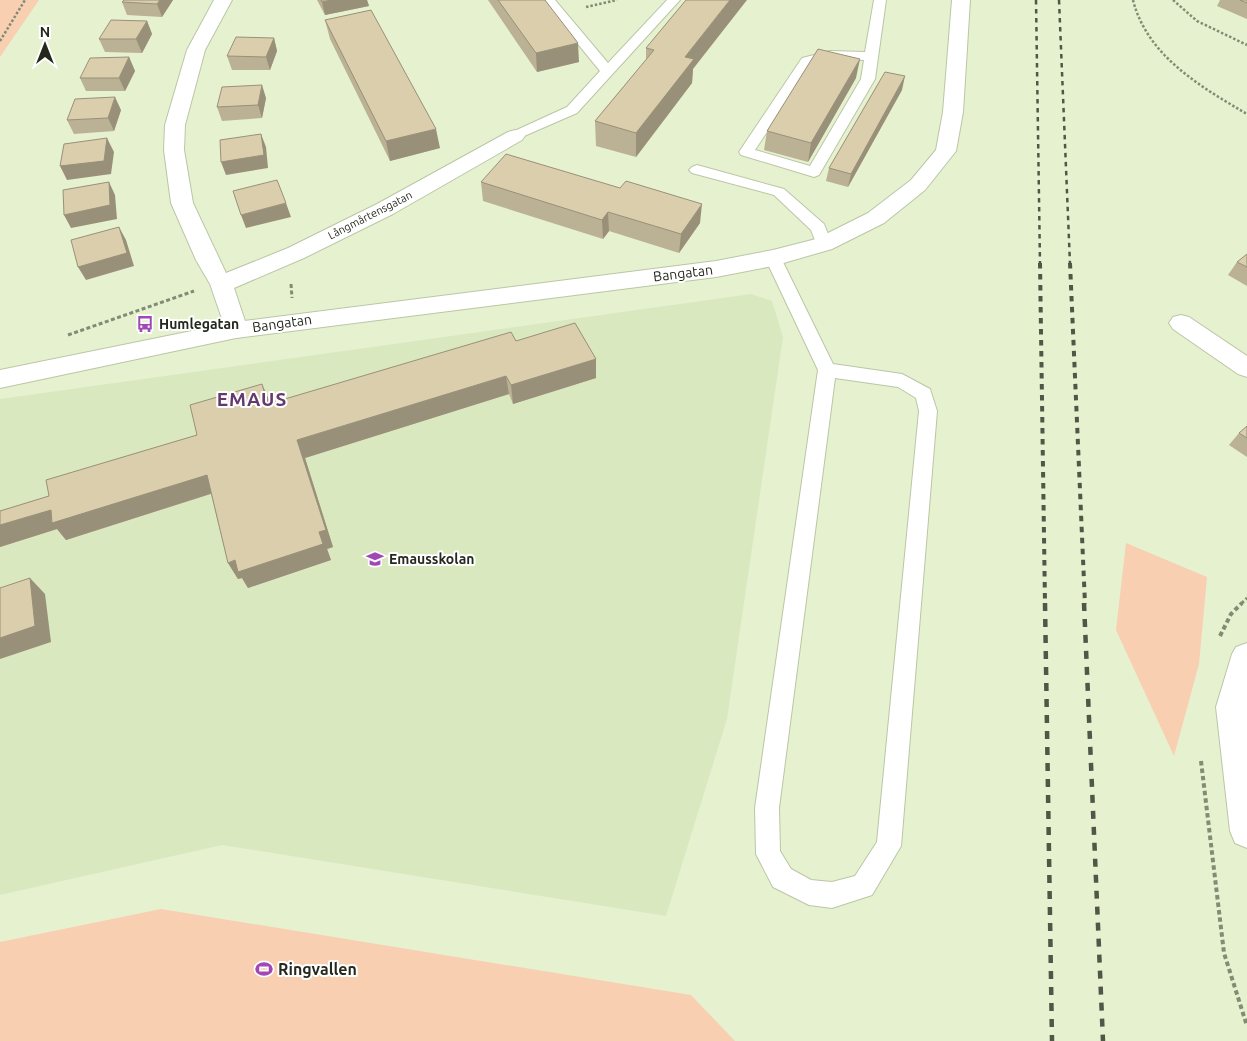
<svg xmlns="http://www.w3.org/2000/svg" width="1247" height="1041" font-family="Ubuntu,sans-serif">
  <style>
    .built { fill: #dae8c0 }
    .green { fill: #f8cfb1 }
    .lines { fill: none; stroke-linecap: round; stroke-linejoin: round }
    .service-casing { stroke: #bac6a5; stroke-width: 2 }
    .minor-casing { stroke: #bac6a5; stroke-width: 2 }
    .tertiary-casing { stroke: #bac6a5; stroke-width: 2 }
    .path-far2 { stroke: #838b75; stroke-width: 2.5; stroke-dasharray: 2.5 2; stroke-linecap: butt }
    .path-far1 { stroke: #838b75; stroke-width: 3; stroke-dasharray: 4 2.5; stroke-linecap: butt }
    .path { stroke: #838b75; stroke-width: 4; stroke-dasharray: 4.5 3; stroke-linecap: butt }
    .service { fill: #fff; fill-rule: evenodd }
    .minor { fill: #fff; fill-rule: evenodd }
    .tertiary { fill: #fff; fill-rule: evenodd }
    .rail-far2 { stroke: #515746; stroke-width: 2.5; stroke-dasharray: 4.5 4.5; stroke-linecap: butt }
    .rail-far1 { stroke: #515746; stroke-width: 4; stroke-dasharray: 5.5 5.5; stroke-linecap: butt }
    .rail { stroke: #515746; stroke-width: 4.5; stroke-dasharray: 8 8; stroke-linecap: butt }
    .wall { fill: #bbb195 }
    .shaded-wall { fill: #999079 }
    .building { fill: #dacead; stroke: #999079 }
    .labels { text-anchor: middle; stroke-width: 4; stroke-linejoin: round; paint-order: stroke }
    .far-street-label { font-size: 11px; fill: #25291d; stroke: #fff }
    .street-label { font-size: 14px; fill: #25291d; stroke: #fff }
    .poi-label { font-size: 14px; font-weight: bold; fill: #25291d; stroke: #fff; text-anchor: start }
    .near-poi-label { font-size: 16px; font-weight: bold; fill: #25291d; stroke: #fff; text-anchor: start }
    .district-label { font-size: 19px; font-weight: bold; letter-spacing: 1px; fill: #64396e; stroke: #fff }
  </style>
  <rect width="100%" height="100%" fill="#e6f1d0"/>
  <!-- built -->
  <path class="built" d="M751,294L772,301L783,337L727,719L666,916L222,845L0,895V399Z"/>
  <!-- green -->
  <path class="green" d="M0,0H39L0,57Z
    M1126,543L1207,577L1199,664L1174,756L1116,630Z
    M161,909L691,995L735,1041H0V942Z"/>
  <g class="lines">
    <!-- service casing -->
    <g class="service-casing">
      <path id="service" d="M542,0H555L608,63L667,0H680L577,113L515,140L510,139L508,136L510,133L567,107L600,71Z
        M874,0H886L875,79L819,175L814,177L741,155L739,152L802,58L830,51L865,52ZM838,59L864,60L861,79L810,166L755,150L812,64L822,60Z
        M697,165L784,189L824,224L832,244L830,248L824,249L818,248L811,230L774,195L692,173L689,170L692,167Z
        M773,253L779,254L781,258L833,364L902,374L930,389L937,411L901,846L872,895L832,908L809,905L773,887L756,854L755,808L818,370L765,258L767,254ZM835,378L898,387L916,398L919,411L877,842L855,876L832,882L811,880L791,869L780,851L779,808Z"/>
    </g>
    <!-- minor casing -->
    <g class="minor-casing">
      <path id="minor" d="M214,0H232L205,50L185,125L184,150L193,203L226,273L288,248L377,204L508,132L515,130L522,132L525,136L522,140L393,214L304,258L234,288L248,330L244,336L236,338L228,336L210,284L196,260L171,203L164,150L165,125L187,50Z
        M1181,315L1189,317L1247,356V377L1238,374L1173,329L1169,323L1173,317Z
        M1247,643V848L1235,843L1230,831L1216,707L1232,654L1236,647Z"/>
    </g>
    <!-- tertiary casing -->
    <g class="tertiary-casing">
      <path id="tertiary" d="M952,0H970L963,112L956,151L925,190L884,223L832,249L773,266L716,277L236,338L0,388V370L236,322L716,261L773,250L816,239L868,213L911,180L936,150L943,112Z"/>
    </g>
    <!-- path-far2 -->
    <path class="path-far2" d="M1133,0C1147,56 1201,87 1247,114
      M1173,0L1197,21L1247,45
      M586,7L617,0
      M0,41L25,0"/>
    <!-- path-far1 -->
    <path class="path-far1" d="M291,284L292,298
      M68,335L194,291
      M1241,604L1247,598"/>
    <!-- path -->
    <path class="path" d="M1220,636L1231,614L1242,603
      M1201,761L1224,953L1247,1026"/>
    <!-- service -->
    <use href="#service" class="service"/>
    <!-- minor -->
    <use href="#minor" class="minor"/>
    <!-- tertiary -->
    <use href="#tertiary" class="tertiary"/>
    <!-- rail-far2 -->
    <path class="rail-far2" d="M1036,0L1040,264
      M1059,0L1070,264"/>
    <!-- rail-far1 -->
    <path class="rail-far1" d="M1040,263L1045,604
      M1070,263L1085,604"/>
    <!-- rail -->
    <path class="rail" d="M1045,603L1052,1041
      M1084,603L1103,1041"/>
  </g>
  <!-- wall -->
  <path class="wall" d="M124,0H173L162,17L127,15L122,2Z
    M317,0H367L369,6L325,15Z
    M488,0H545L579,62L537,72Z
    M686,0L693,69L692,83L636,157L596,146L595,121L646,60V48Z
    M1220,0H1247V19L1217,6Z
    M325,20L440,148L390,161L330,39Z
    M147,21L152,34L142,53L105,52L99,39Z
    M274,38L277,51L270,70H232L227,56Z
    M129,57L135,71L125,91H86L80,78Z
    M856,78L808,162L764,150L767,131Z
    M902,90L848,187L826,181L829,168Z
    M266,98L262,118L222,121L217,107Z
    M121,110L114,131L74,134L67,120Z
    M481,182L700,223L679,253L609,231L603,239L483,201Z
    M1247,254V286L1228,275L1237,262Z
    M516,341L596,359V378L513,404L509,394L305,458L333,547L327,549L331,560L248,588L242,578L238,579L228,563L211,494L66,540L57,529L0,547V511L49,496L271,404Z
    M1247,426V457L1229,445L1239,433Z"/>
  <!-- shaded-wall -->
  <path class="shaded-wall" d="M160,0H173L162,17L157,4Z
    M331,0H367L369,6L325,15L322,2Z
    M730,0H747L693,69L692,83L636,157V133L685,57Z
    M147,21L152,34L142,53L136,39Z
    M274,38L277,51L270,70L266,57Z
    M578,43L579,62L537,72L536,53Z
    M129,57L135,71L125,91L119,78Z
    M860,59L856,78L808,162L811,143Z
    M905,76L902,90L848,187L851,174Z
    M262,85L266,98L262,118L258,105Z
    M115,97L121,110L114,131L108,118Z
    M436,129L440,148L390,161L386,141Z
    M261,134L266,147L268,168L226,175L221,162Z
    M107,138L114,152L111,174L67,180L60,166Z
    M109,182L115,195L117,219L71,228L64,215Z
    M286,203L291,217L246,228L241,215Z
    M702,204L700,223L679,253L681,234Z
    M608,212L609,231L603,239L602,220Z
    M119,227L126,240L134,266L86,280L78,267Z
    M596,359V378L513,404L511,385Z
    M506,376L509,394L305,458L333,547L327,549L331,560L248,588L242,578L238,579L228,563L319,532L297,440Z
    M262,384L270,402L276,422L268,404Z
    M207,475L216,492L66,540L57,529L0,547V525L51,510Z
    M30,578L45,594L51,642L0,659V638Z"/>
  <!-- building -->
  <path class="building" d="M124,0H160L157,4L122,2Z
    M321,0H331L322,2Z
    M498,0H545L578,43L536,53Z
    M686,0H730L685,57L694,59L636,133L595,121L654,50L646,48Z
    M1240,0H1247V3Z
    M371,10L436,129L386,141L325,20Z
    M111,20L147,21L136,39H99Z
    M236,37L274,38L266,57L227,56Z
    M818,49L860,59L811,143L767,131Z
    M129,57L119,78H80L90,58Z
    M885,72L905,76L851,174L829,168Z
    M262,85L258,105L217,107L222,87Z
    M115,97L108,118L67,120L75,99Z
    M261,134L264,155L221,162L220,140Z
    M107,138L104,161L60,166L64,144Z
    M506,154L620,188L626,181L702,204L681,234L608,212L602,220L481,182Z
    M277,180L286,203L241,215L233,191Z
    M109,182L110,205L64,215L63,190Z
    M119,227L127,253L78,267L71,240Z
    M1247,254V267L1237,262Z
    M575,323L596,359L511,385L506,376L297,440L326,530L319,532L323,544L238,572L235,560L228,563L207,475L52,523L51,510L0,525V511L49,496L46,480L197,435L190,405L262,384L268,404L511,332L516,341Z
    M1247,426V438L1239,433Z
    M30,578L35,626L0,638V588Z"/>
  <!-- icons -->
  <defs>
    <g id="bus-bare" transform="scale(1.35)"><path d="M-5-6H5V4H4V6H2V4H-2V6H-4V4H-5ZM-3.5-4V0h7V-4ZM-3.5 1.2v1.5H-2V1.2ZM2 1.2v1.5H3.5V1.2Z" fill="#a048b5" stroke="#fff" stroke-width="2.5" paint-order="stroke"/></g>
    <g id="school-bare" transform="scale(1.35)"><path d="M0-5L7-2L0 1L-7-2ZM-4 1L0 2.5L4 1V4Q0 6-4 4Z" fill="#a048b5" stroke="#fff" stroke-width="2.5" paint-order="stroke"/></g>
    <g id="stadium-bare" transform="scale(1.35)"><path d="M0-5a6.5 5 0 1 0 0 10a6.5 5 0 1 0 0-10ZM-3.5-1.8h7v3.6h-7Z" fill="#a048b5" stroke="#fff" stroke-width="2.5" paint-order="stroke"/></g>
  </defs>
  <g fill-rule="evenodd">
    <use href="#bus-bare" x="145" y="324"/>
    <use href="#school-bare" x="375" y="559"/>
    <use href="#stadium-bare" x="264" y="969"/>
  </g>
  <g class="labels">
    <!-- far-street labels -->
    <g class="far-street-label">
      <text transform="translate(370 215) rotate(-27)" y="4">Långmårtensgatan</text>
    </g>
    <!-- street labels -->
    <g class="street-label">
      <text transform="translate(683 273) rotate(-7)" y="5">Bangatan</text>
      <text transform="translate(282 323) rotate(-8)" y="5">Bangatan</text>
    </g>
    <!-- poi labels -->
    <g class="poi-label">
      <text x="159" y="329">Humlegatan</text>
      <text x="389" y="564">Emausskolan</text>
    </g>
    <!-- near-poi labels -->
    <g class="near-poi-label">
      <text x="278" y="975">Ringvallen</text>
    </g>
    <!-- district labels -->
    <g class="district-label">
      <text x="252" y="406">EMAUS</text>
    </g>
  </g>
  <!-- north arrow -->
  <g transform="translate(45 45)" stroke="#ffffff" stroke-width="4" paint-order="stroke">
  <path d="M0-4L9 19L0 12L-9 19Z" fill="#25291d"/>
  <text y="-8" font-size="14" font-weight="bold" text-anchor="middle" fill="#25291d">N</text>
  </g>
</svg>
